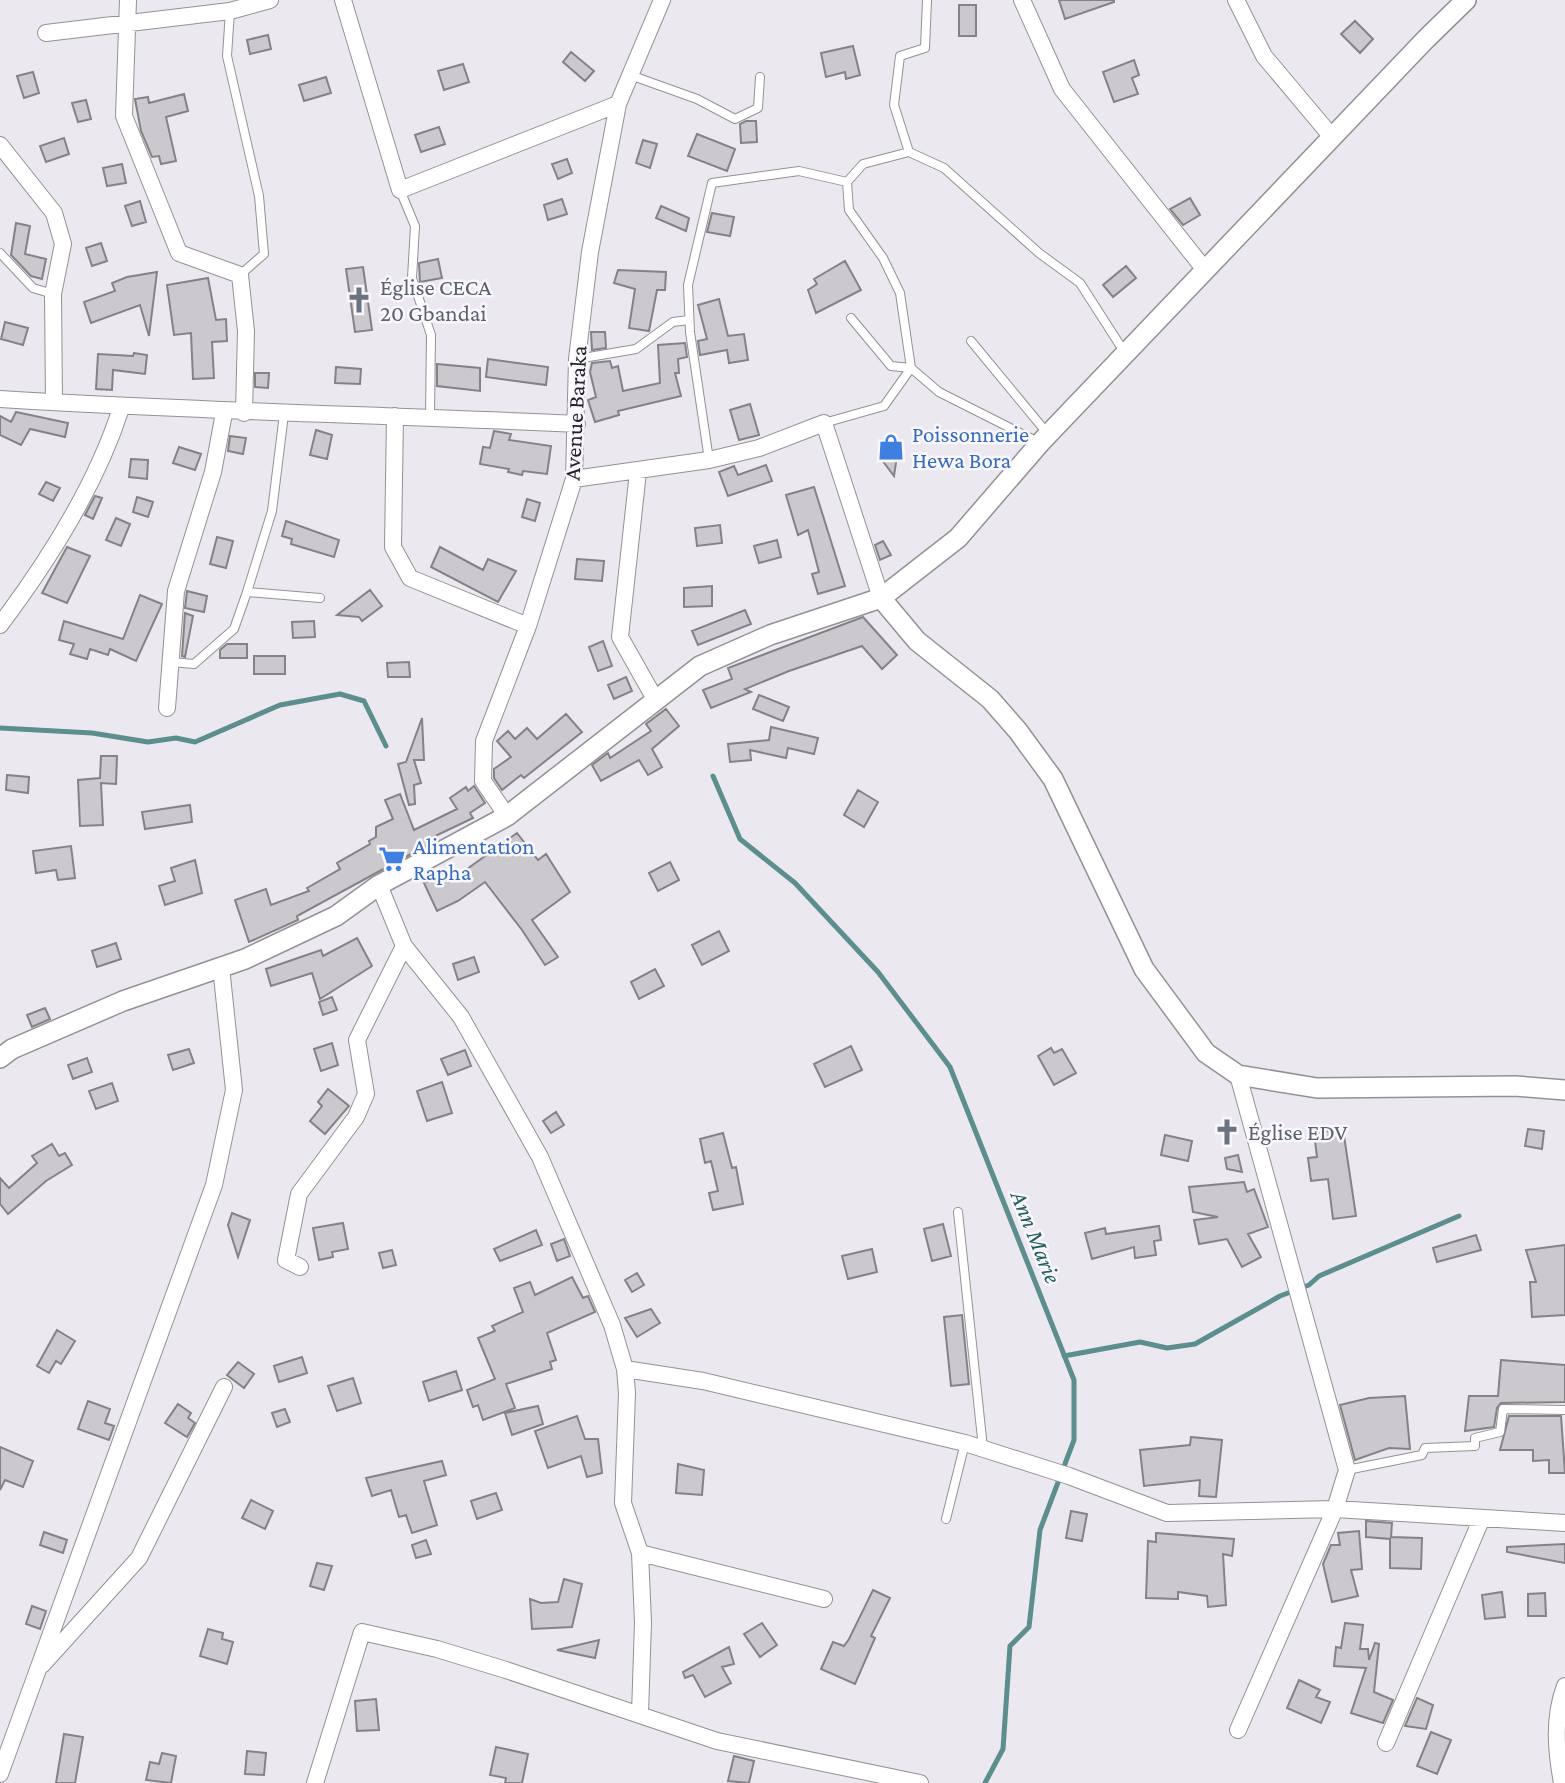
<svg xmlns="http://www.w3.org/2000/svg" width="1565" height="1783" font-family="'Crimson Pro',serif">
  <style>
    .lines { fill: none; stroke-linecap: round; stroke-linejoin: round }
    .stream { stroke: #5c8e8e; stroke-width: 5 }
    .building { fill: #ccc9ce; stroke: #858287; stroke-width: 2 }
    .service-casing { stroke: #939196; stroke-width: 10 }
    .minor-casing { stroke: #939196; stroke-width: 18 }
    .tertiary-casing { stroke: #939196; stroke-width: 22 }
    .service { stroke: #fff; stroke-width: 8 }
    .minor { stroke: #fff; stroke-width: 16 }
    .tertiary { stroke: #fff; stroke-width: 19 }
    .labels { text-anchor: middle; stroke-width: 5; stroke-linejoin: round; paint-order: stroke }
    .worship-label { font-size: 23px; fill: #5b616d; stroke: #f9f7fc; text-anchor: start }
    .street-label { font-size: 23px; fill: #222123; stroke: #f9f7fc }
    .shop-label { font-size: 23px; fill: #366cbe; stroke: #f9f7fc; text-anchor: start }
    .water-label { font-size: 24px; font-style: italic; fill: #225e5e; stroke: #f9f7fc }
  </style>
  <rect width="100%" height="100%" fill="#ebe9ef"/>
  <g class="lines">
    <!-- stream -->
    <path class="stream" d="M0,728L92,733L148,742L176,738L195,742L280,705L340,694L364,701L386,746
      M713,776L740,839L795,883L878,972L950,1067L1074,1380V1440L1040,1530L1029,1627L1010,1646L1003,1749L985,1783
      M1064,1356L1140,1342L1167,1348L1195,1344L1280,1296L1309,1285L1319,1276L1459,1216"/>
  </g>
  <!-- building -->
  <path class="building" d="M1059,0H1114V2L1065,19Z
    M959,5H976V36H959Z
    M1355,21L1373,39L1360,53L1341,34Z
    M268,35L271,49L250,54L247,40Z
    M853,46L860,75L846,79L845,72L826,77L821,53Z
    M571,52L594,71L585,81L563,62Z
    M1134,60L1139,75L1132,78L1138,94L1114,102L1103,72Z
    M463,64L469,82L444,90L438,71Z
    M33,72L39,93L24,98L17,76Z
    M326,77L331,93L304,101L299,85Z
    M184,94L188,111L166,117L176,161L161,164L159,156L152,157L141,131L135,99L148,97L149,103Z
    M86,100L91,119L78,122L72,103Z
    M746,121H756L757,142L741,143L740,124Z
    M439,127L445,144L421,152L415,135Z
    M697,134L735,149L727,171L688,156Z
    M64,138L69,154L46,162L40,146Z
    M643,140L657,144L650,168L636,163Z
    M567,159L572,173L558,179L552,164Z
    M122,164L126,183L107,186L103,168Z
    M1190,198L1200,215L1183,225L1170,209Z
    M562,199L567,214L548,220L544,205Z
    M140,201L146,222L132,226L125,206Z
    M661,206L689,218L686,231L656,218Z
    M712,213L734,217L730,236L707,232Z
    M16,223L30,226L25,254L46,259L42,279L31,276L11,255Z
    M101,243L107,261L92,266L86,248Z
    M438,259L442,278L420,282L419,263Z
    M845,261L861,290L816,313L808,290L817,284L814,279Z
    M1126,266L1136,278L1113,297L1103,285Z
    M363,267L372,330L355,332L346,269Z
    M618,270L666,272L665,290H657L649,331L629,328L635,289L614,283Z
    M157,272L149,336L140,305L91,323L84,302L115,291L112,283L127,277Z
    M208,278L216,320L226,319L227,341L212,342L214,378L193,379L191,333L174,335L167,285Z
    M719,299L728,336L744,334L748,360L729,363L727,350L700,355L698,341L707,339L698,305Z
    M5,322L28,328L23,345L1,339Z
    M591,332H605L606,348L592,350Z
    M685,343L687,357L678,359L679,373H675L681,396L618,411L619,415L595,422L588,400L596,397L590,372L592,363L610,361L612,368L618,366L623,391L660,383L658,345Z
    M134,353L147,355L145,374L113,370L112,390L96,389L98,354L133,356Z
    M488,359L548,367L546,385L486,377Z
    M437,364L480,368V391L437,386Z
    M336,367L361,369L360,384L335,383Z
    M255,373H269L268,388L255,387Z
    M750,404L759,435L739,440L730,410Z
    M16,412L68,423L65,437L30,429L21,445L0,435V416L11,422Z
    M316,430L332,435L327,459L310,455Z
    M494,431L511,434L509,440L551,446L547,474L523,471L522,475L508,472L509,469L480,464L483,447L490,448Z
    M230,436L246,438L243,454L228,451Z
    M884,440L899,442L894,476L882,460Z
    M179,447L201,454L195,470L173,463Z
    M131,459L148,460L147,479L129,477Z
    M766,465L772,481L728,496L719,472L734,466L738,475Z
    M46,482L60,488L53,501L39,494Z
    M814,487L845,586L818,594L812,574L819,572L808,530L798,535L786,495Z
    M95,496L102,498L93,519L85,515Z
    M137,497L153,502L148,517L133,512Z
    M527,499L540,503L535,521L522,517Z
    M116,518L130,524L121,546L106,540Z
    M286,521L339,540L334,557L291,544L292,539L282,536Z
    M720,525L722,543L697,546L695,528Z
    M217,537L233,541L226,568L210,564Z
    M777,540L781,557L759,563L754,546Z
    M883,541L891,555L880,560L875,545Z
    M67,547L90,556L67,603L42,593Z
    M440,547L483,570L488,559L516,571L498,602L431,567Z
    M577,559L604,561L602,581L575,579Z
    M712,586V606L684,607V588Z
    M370,590L382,606L362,621L359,617L337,615Z
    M187,591L207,596L204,612L185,608Z
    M140,595L162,604L136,661L110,649L108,655L90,649L87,659L70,654L74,644L59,640L64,621L123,639Z
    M745,610L751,624L698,645L692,631Z
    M185,613L193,616L185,657L182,656Z
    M863,617L897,655L882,669L862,646L789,671L745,689L751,692L711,708L703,690L732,679L728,668Z
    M314,621L315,637L293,638L292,622Z
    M603,641L612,666L598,671L589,647Z
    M227,644H247V658H220V650Z
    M254,656H285V674H254Z
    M409,662L410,677H388L387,663Z
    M626,677L632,691L614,699L608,685Z
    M759,695L789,707L783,721L753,709Z
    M666,709L679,726L652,749L662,767L648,775L639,760L601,781L592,765L608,753L610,758L651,731L646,724Z
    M566,714L582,732L524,778L521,775L502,790L494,778V769L511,757L497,741L508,731L515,739L527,728L537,739Z
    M422,718L424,760H414L421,783L414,785L415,804L409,805L398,764L406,762Z
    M771,727L818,738L814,754L788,748L786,758L750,750L751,760L730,762L728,744L769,740Z
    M101,756H117L116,784L101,783L103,825L80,826L78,780L100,778Z
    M7,775L29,777L28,793L6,790Z
    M474,786L485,803L470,813L473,818L431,838L433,842L297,916L298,920L249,942L235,900L266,889L271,905L309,891L307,888L340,869L337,863L370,844L369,841L376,837V827L393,819L385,800L400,794L414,830L457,809L450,798L466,787L468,791Z
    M858,790L878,802L864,827L844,815Z
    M190,805L192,822L145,829L142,812Z
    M517,833L538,860L546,854L570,892L532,920L558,957L545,965L522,930L485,882L458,901L437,911L424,883L445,873L449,882Z
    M71,846L75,878L58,880L56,870L36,873L33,851Z
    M195,860L202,893L165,905L159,886L175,881L171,868Z
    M670,862L679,880L658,891L649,873Z
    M719,931L729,951L702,965L692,945Z
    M357,938L372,966L320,999L312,973L271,986L266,969L321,950L323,956Z
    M116,943L121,959L97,967L92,951Z
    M474,957L479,972L458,980L453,964Z
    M655,969L664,986L639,999L631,982Z
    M332,997L337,1010L323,1015L319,1002Z
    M45,1008L50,1019L32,1027L27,1015Z
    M332,1043L338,1065L321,1071L314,1049Z
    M851,1046L862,1070L825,1087L814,1064Z
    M1051,1048L1054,1053L1062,1049L1076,1073L1054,1085L1038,1056Z
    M189,1049L194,1063L173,1070L168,1055Z
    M465,1050L471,1066L448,1075L441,1059Z
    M87,1058L92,1072L73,1079L68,1065Z
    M442,1082L452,1113L427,1121L417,1091Z
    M112,1083L118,1101L96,1109L89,1091Z
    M328,1089L349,1106L325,1134L310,1121L322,1106L318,1102Z
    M556,1112L564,1125L551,1133L543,1121Z
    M1343,1129L1356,1216L1333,1219L1328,1179L1311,1181L1308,1158L1317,1157L1314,1133Z
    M1528,1129L1544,1131L1542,1149L1525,1146Z
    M723,1133L732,1168L736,1167L743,1204L713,1210L709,1193L718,1191L711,1161L705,1163L700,1139Z
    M1165,1135L1192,1141L1188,1161L1161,1155Z
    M52,1144L59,1156L65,1153L72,1165L46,1181L8,1214L0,1204V1178L9,1188L37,1163L32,1156Z
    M1238,1155L1242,1172L1227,1169L1225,1158Z
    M1244,1182L1247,1192L1254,1189L1268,1227L1248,1234L1261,1257L1242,1267L1227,1239L1199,1244L1194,1220L1218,1217L1193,1212L1189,1187Z
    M232,1213L250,1220L238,1257L228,1225Z
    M343,1223L348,1249L332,1252L333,1257L319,1260L313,1228Z
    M943,1224L951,1256L932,1261L924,1229Z
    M1159,1226L1161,1240L1154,1241L1156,1255L1135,1258L1134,1247L1092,1259L1085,1233L1105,1228L1106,1234Z
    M536,1230L542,1245L500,1261L494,1249Z
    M1476,1235L1481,1250L1437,1262L1433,1248Z
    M564,1239L570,1256L557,1261L551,1244Z
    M1565,1245V1315L1532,1317L1530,1282H1536L1526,1250Z
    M872,1249L877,1272L848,1279L842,1256Z
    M392,1250L396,1265L383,1268L379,1253Z
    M637,1273L644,1285L632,1292L625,1280Z
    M572,1277L583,1298L588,1296L595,1312L547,1333L556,1360L550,1362L552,1369L506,1384L515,1408L483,1420L478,1405L473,1407L467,1390L495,1379L478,1338L495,1331L492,1326L523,1312L514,1288L530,1282L535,1295Z
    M651,1309L660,1323L637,1337L625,1318Z
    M962,1315L969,1384L951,1386L944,1317Z
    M57,1330L75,1341L61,1364L56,1361L49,1373L37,1366Z
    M302,1357L307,1373L279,1382L274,1366Z
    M1501,1360L1565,1365V1402L1501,1403L1497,1408L1494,1427L1465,1431L1469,1396H1498Z
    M238,1362L254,1374L244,1388L227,1375Z
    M456,1371L462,1390L429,1401L423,1382Z
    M353,1378L361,1403L337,1411L328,1386Z
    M1405,1396L1410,1449L1389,1448L1355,1460L1340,1405L1369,1398Z
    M88,1401L110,1409L105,1423L114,1426L109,1440L78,1429Z
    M178,1404L191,1413L188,1418L195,1423L187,1437L165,1423Z
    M538,1406L543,1424L512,1435L505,1413Z
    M285,1409L290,1422L277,1427L272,1413Z
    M577,1416L585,1439H598L602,1473L587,1477L581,1456L548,1468L535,1431Z
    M1509,1416H1561L1565,1473H1549V1460L1533,1461V1450H1500Z
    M1191,1437L1222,1440L1216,1497L1199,1496L1200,1480L1144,1486L1140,1450L1190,1445Z
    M0,1447L33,1461L23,1487L5,1480L0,1490Z
    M442,1461L446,1475L424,1481L437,1525L412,1533L406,1515L399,1517L391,1490L372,1496L366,1478Z
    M678,1464L704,1470L702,1495L676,1493Z
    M496,1493L502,1510L477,1519L471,1501Z
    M251,1500L273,1511L265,1529L242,1518Z
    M1071,1511L1087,1514L1082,1541L1066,1538Z
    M1366,1521L1392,1523L1391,1537L1422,1538L1421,1569L1390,1568V1539L1366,1537Z
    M1359,1531L1362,1569L1351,1570L1358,1596L1332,1602L1323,1564L1331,1545H1340L1338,1533Z
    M44,1532L67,1540L63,1553L40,1545Z
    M1156,1533L1234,1539L1232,1556L1223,1554L1226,1605L1208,1607L1207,1596L1178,1592V1599L1146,1598L1148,1541L1156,1542Z
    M426,1540L431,1554L416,1558L412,1545Z
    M1565,1544V1563L1507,1552V1547Z
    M317,1563L332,1566L324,1590L310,1586Z
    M564,1579L582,1584L572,1627L532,1629L530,1599L541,1603L558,1602Z
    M873,1590L890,1598L871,1636L875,1638L855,1684L821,1669L833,1642L844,1646L849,1639Z
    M1502,1592L1505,1617L1485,1619L1482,1595Z
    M1545,1593L1546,1616H1528V1594Z
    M32,1606L46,1611L40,1629L26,1624Z
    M762,1623L777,1645L760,1657L744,1634Z
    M1345,1623L1363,1625L1360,1649H1368L1369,1660L1375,1643L1379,1644L1374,1692L1393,1700L1383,1723L1351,1713L1366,1668L1334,1666L1336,1647L1341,1648Z
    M208,1629L223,1633L222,1639L233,1642L227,1664L200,1656Z
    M599,1640L595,1658L557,1650Z
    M729,1647L734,1664L722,1667L731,1683L705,1697L693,1675L685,1678L683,1672Z
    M1299,1680L1320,1690L1316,1697L1330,1702L1321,1723L1287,1708Z
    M1417,1698L1433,1705L1426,1729L1405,1726Z
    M376,1699L379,1730L357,1731L355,1701Z
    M1431,1732L1451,1740L1437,1774L1417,1766Z
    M64,1734L83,1737L75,1783H56Z
    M496,1747L528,1754L522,1783H505L506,1778L490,1775Z
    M247,1751L266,1753L264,1775L245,1774Z
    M162,1753L176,1756L171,1783L146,1780L150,1762L159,1764Z
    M734,1756L754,1761L749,1783L728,1781Z"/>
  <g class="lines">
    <!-- service casing -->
    <g class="service-casing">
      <path id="service" d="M230,11L227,56L259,196L264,254L240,275
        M630,75L697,99L735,119L758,108L760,77
        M909,152L894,105L900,56L925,48L927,0
        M400,190L415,226L412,278L431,335L430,417
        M0,253L33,288L53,294
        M971,341L1047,433
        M577,359L636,349L673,322L689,320
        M824,423L884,406L911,368L891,366L851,318
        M1040,443L939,392L911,368L900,293L883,258L849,210L847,182L863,164L909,152L944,168L1039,253L1080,283L1125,353
        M709,460L690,332L688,285L712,183L799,171L847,182
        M247,592L320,598
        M171,662L194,664L234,629L247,592L272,511L284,414
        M958,1212L983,1448
        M1347,1470L1422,1455L1425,1448L1475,1446V1438L1500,1432L1503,1409L1565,1410
        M946,1519L965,1443"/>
    </g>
    <!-- minor casing -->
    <g class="minor-casing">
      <path id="minor" d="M128,0L124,116L179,253L240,275L246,331L244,413
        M343,0L400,190L618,104
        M1022,0L1062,89L1205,270
        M1236,0L1264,56L1332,137
        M46,33L230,11L270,0
        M0,145L54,213L63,244L53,294L54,402
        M0,399C192,411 385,415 577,424
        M395,416L393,547L410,578L528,626
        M638,472L620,637L655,699
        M574,479L709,460L759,448L824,423L881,598
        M0,625C49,560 96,486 121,408
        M167,708L176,591L213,472L224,413
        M507,816L483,781L484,741L528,626L574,479L577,359L590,252L618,104L662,0
        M404,946L461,1017L540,1157L612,1325L625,1369L627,1393L623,1503L640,1553L643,1622L640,1714
        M1238,1075L1347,1470L1335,1509L1238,1730
        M300,1267L286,1260L299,1194L356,1117L366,1094L357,1040L404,946L379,885
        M625,1369L703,1381L965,1443L1069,1476L1167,1513L1335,1509L1565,1523
        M640,1553L824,1599
        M42,1665L139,1558L224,1387
        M1386,1743L1481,1520
        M0,1774L214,1185L234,1090L221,967
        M315,1783L362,1632L437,1649L506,1670L717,1741L920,1783
        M1562,1783C1556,1750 1553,1718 1565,1686"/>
    </g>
    <!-- tertiary casing -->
    <g class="tertiary-casing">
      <path id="tertiary" d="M881,598L917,641L990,699L1018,731L1053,779L1144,969L1206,1053L1238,1075L1317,1088L1515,1086L1565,1090
        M0,1058L12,1049L123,1001L245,959L336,916L379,885L507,816L700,666L770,635L881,598L958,538L1040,443L1426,39L1466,0"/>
    </g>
    <!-- service -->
    <use href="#service" class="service"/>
    <!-- minor -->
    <use href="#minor" class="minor"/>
    <!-- tertiary -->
    <use href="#tertiary" class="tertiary"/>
  </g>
  <!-- icons -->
  <defs>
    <g id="church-bare" transform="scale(2.1)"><path d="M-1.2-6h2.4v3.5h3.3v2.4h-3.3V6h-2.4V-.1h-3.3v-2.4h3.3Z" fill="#6b7280" stroke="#f9f7fc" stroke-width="2.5" paint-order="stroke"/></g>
    <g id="shop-bare" transform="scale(2.1)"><path d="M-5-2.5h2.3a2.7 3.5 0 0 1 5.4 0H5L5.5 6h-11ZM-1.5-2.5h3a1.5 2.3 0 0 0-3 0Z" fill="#3f7fe0" stroke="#f9f7fc" stroke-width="2.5" paint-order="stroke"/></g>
    <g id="supermarket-bare" transform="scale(2.1)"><path d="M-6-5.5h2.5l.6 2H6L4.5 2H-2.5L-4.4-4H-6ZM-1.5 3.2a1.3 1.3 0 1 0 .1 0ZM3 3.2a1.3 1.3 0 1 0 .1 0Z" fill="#3f7fe0" stroke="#f9f7fc" stroke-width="2.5" paint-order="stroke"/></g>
  </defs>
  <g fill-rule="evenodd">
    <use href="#church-bare" x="359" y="300"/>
    <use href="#shop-bare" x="891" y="447"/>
    <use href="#supermarket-bare" x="392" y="859"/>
    <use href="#church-bare" x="1227" y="1132"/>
  </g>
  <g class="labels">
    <!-- worship labels -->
    <g class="worship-label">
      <text x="380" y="295">Église CECA<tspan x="380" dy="26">20 Gbandai</tspan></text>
      <text x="1248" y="1140">Église EDV</text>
    </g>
    <!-- street labels -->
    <g class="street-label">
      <text transform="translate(575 413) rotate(-87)" y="8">Avenue Baraka</text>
    </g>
    <!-- shop labels -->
    <g class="shop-label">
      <text x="912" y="442">Poissonnerie<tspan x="912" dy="26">Hewa Bora</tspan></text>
      <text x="413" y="854">Alimentation<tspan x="413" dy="26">Rapha</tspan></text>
    </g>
    <!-- water labels -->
    <g class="water-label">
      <text transform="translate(1036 1237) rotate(68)" y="8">Ann Marie</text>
    </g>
  </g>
</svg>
